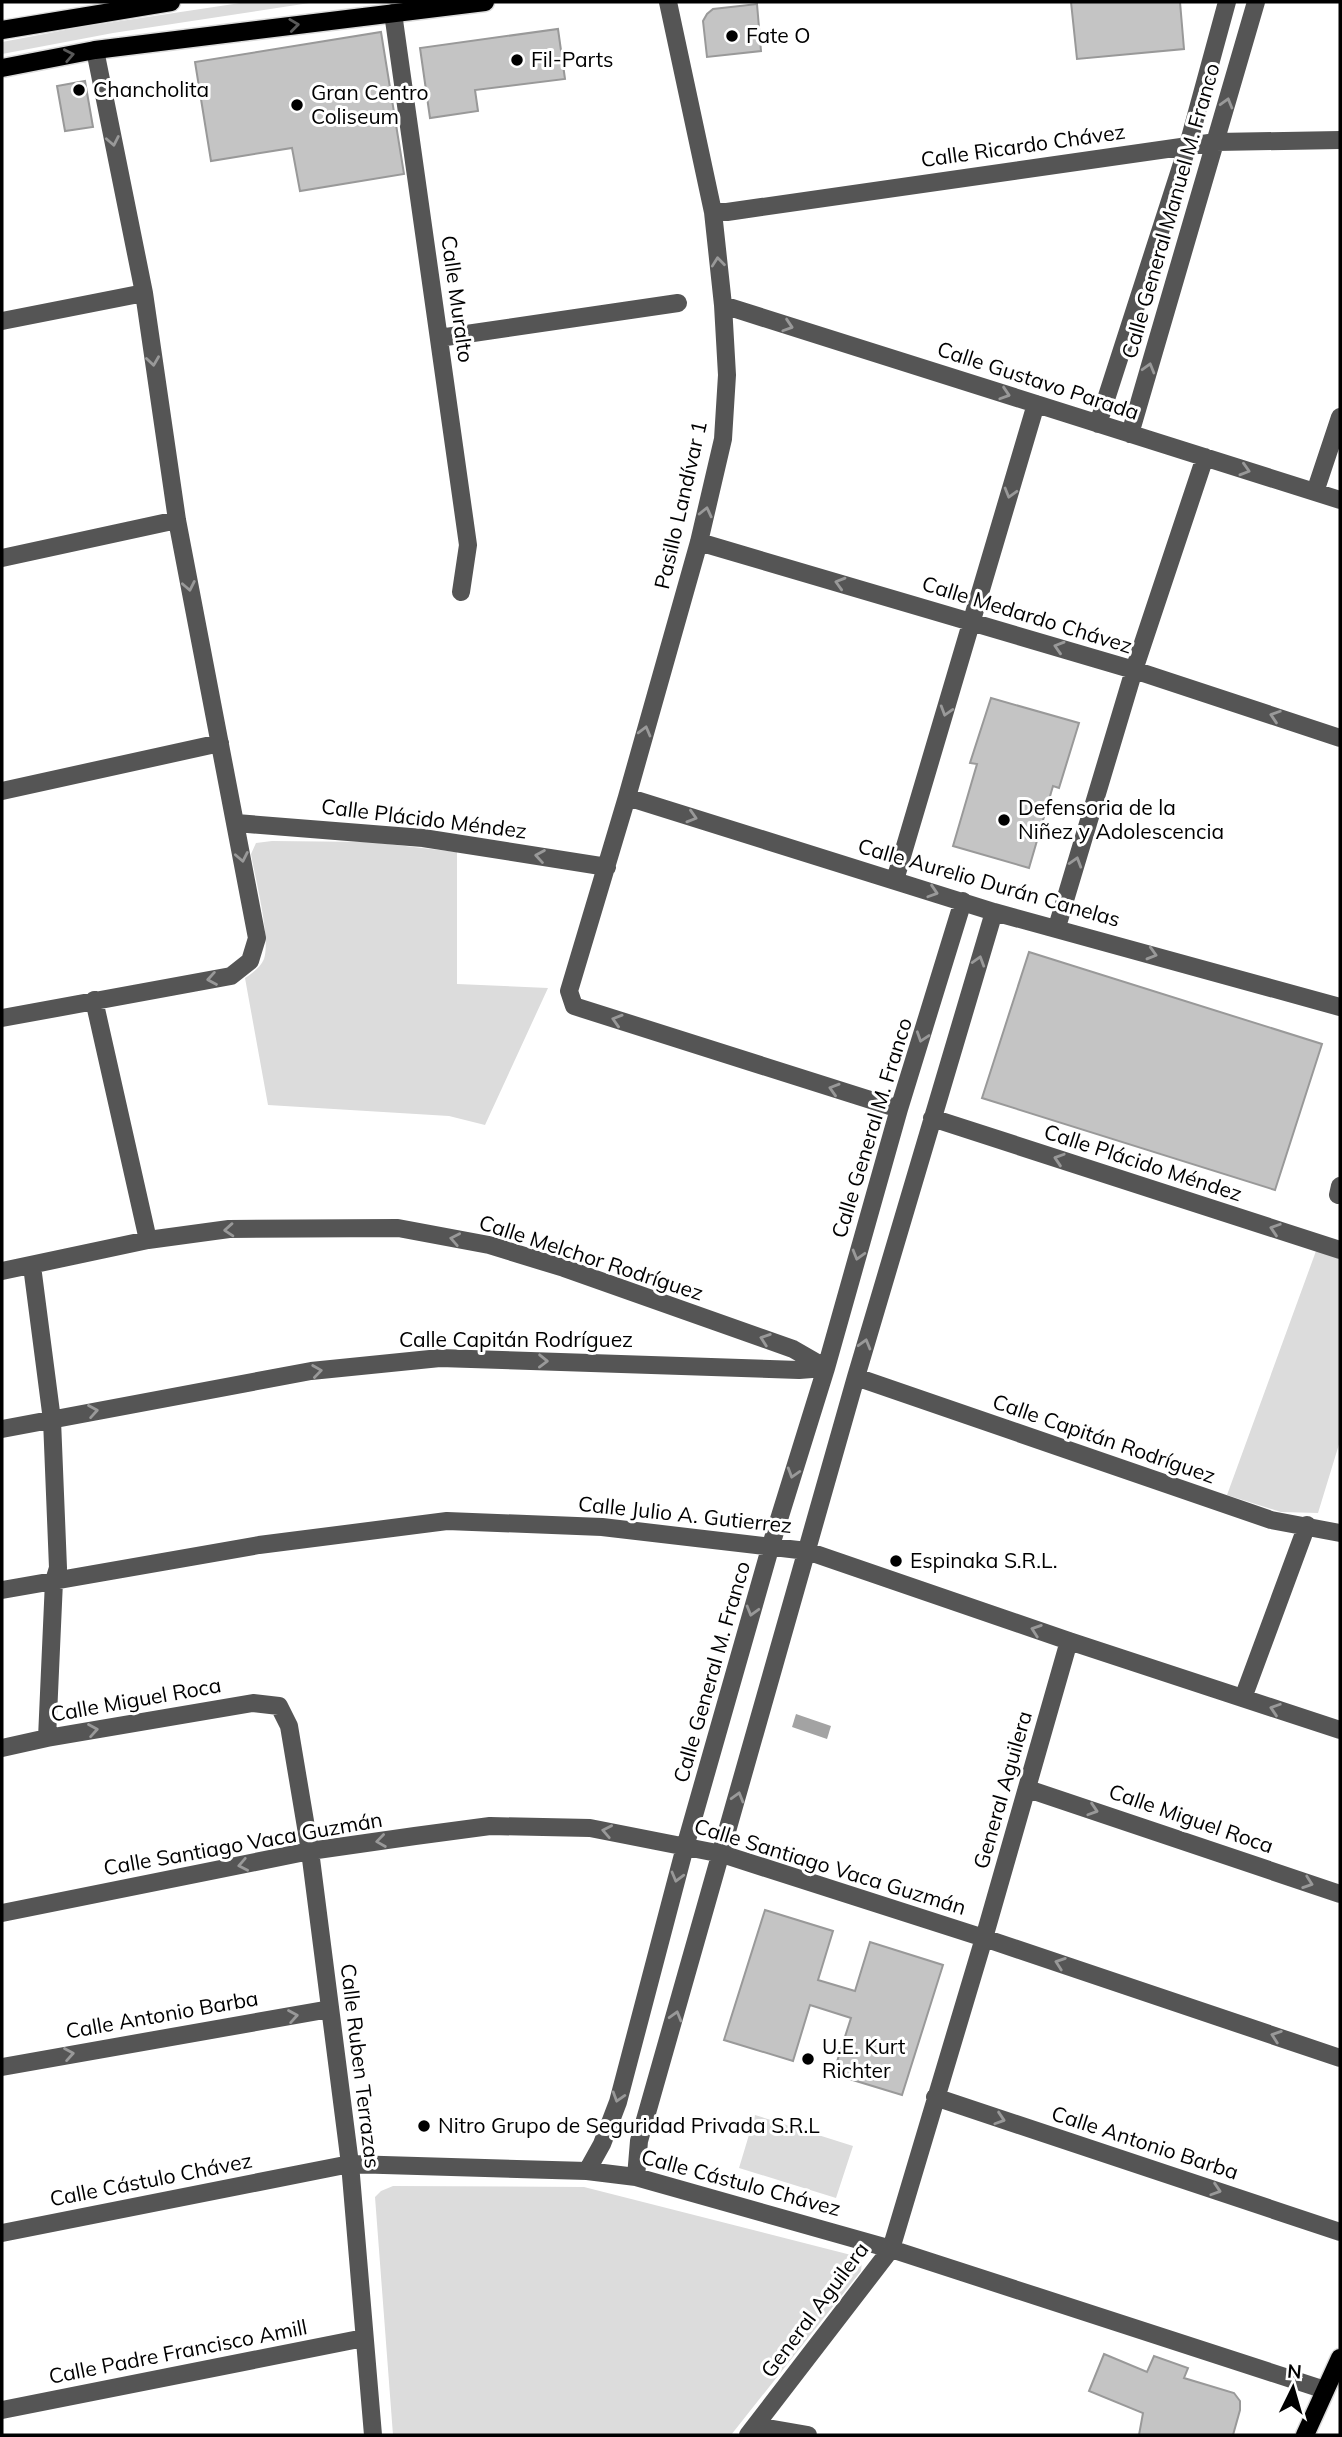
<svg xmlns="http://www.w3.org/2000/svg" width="1342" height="2437" font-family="Mulish,sans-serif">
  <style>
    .green { fill: #dcdcdc }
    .water { fill: #a3a3a3 }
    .building { fill: #c4c4c4; stroke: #999; stroke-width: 2 }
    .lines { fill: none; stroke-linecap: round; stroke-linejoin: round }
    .major-casing { stroke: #dbdbdb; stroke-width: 21 }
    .minor { stroke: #555; stroke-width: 18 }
    .major { stroke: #000; stroke-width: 18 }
    .oneway { stroke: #595959 }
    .oneway2 { stroke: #999 }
    .poi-dot { fill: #000; stroke: #fff; stroke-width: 2.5 }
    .labels { text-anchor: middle; stroke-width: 6; stroke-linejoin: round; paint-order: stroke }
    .poi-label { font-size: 21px; fill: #000; stroke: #fff; text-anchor: start }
    .street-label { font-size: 21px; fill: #000; stroke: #fff }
  </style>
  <rect width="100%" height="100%" fill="#fff"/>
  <!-- green -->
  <path class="green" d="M247,2H316L113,33L2,54V42L81,27Z
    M272,841L370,842L457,852V984L548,988L485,1125L449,1116L268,1105L245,978C252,973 260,968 264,959C271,938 255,878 251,854L256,843Z
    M1316,1251L1340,1258V1441L1318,1513L1281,1512L1227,1495Z
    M755,2115L853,2146L836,2198L739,2168Z
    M393,2186L584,2187L855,2256L862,2261L861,2271L731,2435H393L375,2197L381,2191Z"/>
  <!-- water -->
  <path class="water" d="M796,1714L831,1726L827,1739L792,1727Z"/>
  <!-- building -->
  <path class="building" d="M1071,2H1180L1184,49L1077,59Z
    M757,4L761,51L707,57L703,21L707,14L713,9Z
    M558,29L565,79L475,90L478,111L430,118L420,48Z
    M381,32L404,174L300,191L292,148L211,161L195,62Z
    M85,81L93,127L65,131L57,86Z
    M991,698L1079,723L1059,788L1053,786L1029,868L953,846L977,764L970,763Z
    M1029,952L1322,1044L1275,1190L982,1098Z
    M765,1910L833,1931L818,1980L855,1991L870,1942L943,1965L902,2095L833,2074L851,2018L810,2005L793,2061L724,2040Z
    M1104,2354L1147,2372L1154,2356L1188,2368L1184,2378L1234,2393L1240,2401V2410L1233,2435H1139L1143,2413L1089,2391Z"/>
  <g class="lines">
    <!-- major casing -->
    <g class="major-casing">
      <path id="major" d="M2,30L171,2
        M2,68L95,50L485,2
        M1305,2435L1340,2358"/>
    </g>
    <!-- minor -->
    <path class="minor" d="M668,2L713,212L723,305L727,375L723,439L699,542L627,797L569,991L574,1006L899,1109
      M393,13L468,545L461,592
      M713,212H727L1216,142L1340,140
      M723,305L1340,500
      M2,321L144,293
      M439,338L678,303
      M1098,424L1188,145L1227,2
      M1130,434L1256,2
      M1315,492L1340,417
      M699,542L1134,670L1340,738
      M2,558L177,520
      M2,791L220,743
      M627,797L994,912L1340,1007
      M236,823L423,838L607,867
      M895,880L1036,404
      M1057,927L1134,670L1205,457
      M94,1000L148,1240
      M2,1018L231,976L250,961L257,938L177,520L144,293L95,50
      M932,1118L1340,1250
      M1338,1195L1340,1186
      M32,1266L52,1420L58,1568L54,1581L47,1738
      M2,1271L148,1240L229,1229L398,1228L489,1245L564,1268L793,1349L826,1368
      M856,1377L1271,1520L1340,1533
      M2,1429L311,1371L440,1358L799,1370L825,1368
      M2,1590L259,1545L447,1521L602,1527L807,1551L1069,1641L1340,1730
      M1243,1698L1307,1525
      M2,1748L47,1738L253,1703L279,1706L289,1726L310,1851L350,2164L373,2435
      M1028,1789L1340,1894
      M2,1913L310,1851L415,1836L490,1826L590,1828L722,1854L984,1938L1340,2058
      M2,2067L330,2009
      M935,2097L1340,2232
      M587,2171L602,2144L618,2102L685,1847L771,1545L826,1368L899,1109L963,901
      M636,2177L639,2141L856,1377L994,912
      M2,2233L350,2164L587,2171L636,2177L891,2249L1325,2390
      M2,2410L364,2338
      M755,2426L808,2435
      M748,2435L891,2249L984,1938L1069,1641"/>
    <!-- major -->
    <use href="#major" class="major"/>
  </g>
  <!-- one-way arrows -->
  <defs><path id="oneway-chevron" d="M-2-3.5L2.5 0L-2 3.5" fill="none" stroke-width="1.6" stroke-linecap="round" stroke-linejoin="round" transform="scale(1.75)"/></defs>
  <g class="oneway">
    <use href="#oneway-chevron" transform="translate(294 25) rotate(-7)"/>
    <use href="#oneway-chevron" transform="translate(69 55) rotate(-11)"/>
  </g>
  <g class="oneway2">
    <use href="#oneway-chevron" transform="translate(1227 103) rotate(-74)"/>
    <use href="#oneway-chevron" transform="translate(113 141) rotate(79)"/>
    <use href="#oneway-chevron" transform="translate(718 262) rotate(-96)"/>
    <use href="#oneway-chevron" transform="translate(788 326) rotate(18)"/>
    <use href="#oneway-chevron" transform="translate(153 361) rotate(82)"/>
    <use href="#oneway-chevron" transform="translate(1149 368) rotate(-74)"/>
    <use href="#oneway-chevron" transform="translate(1005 394) rotate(18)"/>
    <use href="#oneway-chevron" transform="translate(1245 470) rotate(17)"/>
    <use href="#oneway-chevron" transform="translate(1010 493) rotate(106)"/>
    <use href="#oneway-chevron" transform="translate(706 512) rotate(-77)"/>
    <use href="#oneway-chevron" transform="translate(840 583) rotate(-164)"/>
    <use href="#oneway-chevron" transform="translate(189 586) rotate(79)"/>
    <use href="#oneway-chevron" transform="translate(1059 647) rotate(-163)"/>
    <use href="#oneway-chevron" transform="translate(946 711) rotate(107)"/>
    <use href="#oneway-chevron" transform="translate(1275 716) rotate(-162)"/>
    <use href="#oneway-chevron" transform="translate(645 731) rotate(-75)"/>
    <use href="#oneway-chevron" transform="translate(692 817) rotate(17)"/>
    <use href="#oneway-chevron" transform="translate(540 856) rotate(-171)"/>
    <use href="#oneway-chevron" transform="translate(242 857) rotate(79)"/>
    <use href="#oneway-chevron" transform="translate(1076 862) rotate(-73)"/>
    <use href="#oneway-chevron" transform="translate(933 892) rotate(18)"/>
    <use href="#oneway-chevron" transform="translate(1152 954) rotate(16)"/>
    <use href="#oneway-chevron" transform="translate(979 961) rotate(-73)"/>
    <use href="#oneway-chevron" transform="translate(212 979) rotate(170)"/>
    <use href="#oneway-chevron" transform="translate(617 1020) rotate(-163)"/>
    <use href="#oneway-chevron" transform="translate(922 1037) rotate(108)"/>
    <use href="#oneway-chevron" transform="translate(834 1089) rotate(-163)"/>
    <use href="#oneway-chevron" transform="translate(1059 1159) rotate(-162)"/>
    <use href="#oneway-chevron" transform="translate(1275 1229) rotate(-162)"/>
    <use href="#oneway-chevron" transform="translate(229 1230) rotate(176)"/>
    <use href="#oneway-chevron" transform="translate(455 1239) rotate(-169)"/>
    <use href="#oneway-chevron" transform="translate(858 1255) rotate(106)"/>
    <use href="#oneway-chevron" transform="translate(765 1339) rotate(-161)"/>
    <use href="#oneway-chevron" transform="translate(865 1344) rotate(-74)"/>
    <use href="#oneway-chevron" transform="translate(543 1361) rotate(1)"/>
    <use href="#oneway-chevron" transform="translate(317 1371) rotate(-8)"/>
    <use href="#oneway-chevron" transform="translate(93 1411) rotate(-10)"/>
    <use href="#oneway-chevron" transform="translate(793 1473) rotate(107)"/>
    <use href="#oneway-chevron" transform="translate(752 1611) rotate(106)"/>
    <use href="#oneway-chevron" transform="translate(1036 1630) rotate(-161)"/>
    <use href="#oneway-chevron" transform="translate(1275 1709) rotate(-162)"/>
    <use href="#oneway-chevron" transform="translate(93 1730) rotate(-10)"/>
    <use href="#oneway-chevron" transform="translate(738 1797) rotate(-74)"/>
    <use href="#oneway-chevron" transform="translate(1093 1810) rotate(18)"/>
    <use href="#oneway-chevron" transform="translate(607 1831) rotate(-169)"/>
    <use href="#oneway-chevron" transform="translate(381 1841) rotate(172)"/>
    <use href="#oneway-chevron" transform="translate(243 1865) rotate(169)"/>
    <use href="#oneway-chevron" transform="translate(677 1877) rotate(105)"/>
    <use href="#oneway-chevron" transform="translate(1308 1883) rotate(19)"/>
    <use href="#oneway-chevron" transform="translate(1060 1963) rotate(-161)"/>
    <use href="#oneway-chevron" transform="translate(293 2016) rotate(-10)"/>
    <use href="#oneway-chevron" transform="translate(676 2016) rotate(-74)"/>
    <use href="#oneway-chevron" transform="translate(1276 2036) rotate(-161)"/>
    <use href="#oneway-chevron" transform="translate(69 2054) rotate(-10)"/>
    <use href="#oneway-chevron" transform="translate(618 2097) rotate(107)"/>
    <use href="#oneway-chevron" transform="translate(1000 2119) rotate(18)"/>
    <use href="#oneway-chevron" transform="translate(1216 2190) rotate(18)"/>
  </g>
  <!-- markers -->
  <g class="poi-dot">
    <circle cx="732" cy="36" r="7"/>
    <circle cx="517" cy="60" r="7"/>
    <circle cx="79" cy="90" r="7"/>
    <circle cx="297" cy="105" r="7"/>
    <circle cx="1004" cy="820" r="7"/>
    <circle cx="896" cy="1561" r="7"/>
    <circle cx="808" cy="2059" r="7"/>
    <circle cx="424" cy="2126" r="7"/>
  </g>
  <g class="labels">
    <!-- poi labels -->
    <g class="poi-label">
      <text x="746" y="43">Fate O</text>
      <text x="531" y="67">Fil-Parts</text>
      <text x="93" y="97">Chancholita</text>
      <text x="311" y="100">Gran Centro<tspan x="311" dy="24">Coliseum</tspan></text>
      <text x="1018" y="815">Defensoria de la<tspan x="1018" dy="24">Niñez y Adolescencia</tspan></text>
      <text x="910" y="1568">Espinaka S.R.L.</text>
      <text x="822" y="2054">U.E. Kurt<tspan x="822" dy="24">Richter</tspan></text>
      <text x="438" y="2133">Nitro Grupo de Seguridad Privada S.R.L</text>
    </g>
    <!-- street labels -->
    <g class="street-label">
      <text transform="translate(1023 146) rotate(-8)" y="7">Calle Ricardo Chávez</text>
      <text transform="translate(1171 211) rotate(-74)" y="7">Calle General Manuel M. Franco</text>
      <text transform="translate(457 299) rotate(82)" y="7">Calle Muralto</text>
      <text transform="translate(1038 381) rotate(18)" y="7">Calle Gustavo Parada</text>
      <text transform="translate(681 505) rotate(-77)" y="7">Pasillo Landívar 1</text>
      <text transform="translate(1027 615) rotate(17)" y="7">Calle Medardo Chávez</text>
      <text transform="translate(424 819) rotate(7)" y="7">Calle Plácido Méndez</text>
      <text transform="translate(989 883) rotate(16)" y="7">Calle Aurelio Durán Canelas</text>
      <text transform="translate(872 1128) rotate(-73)" y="7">Calle General M. Franco</text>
      <text transform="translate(1143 1163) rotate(18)" y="7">Calle Plácido Méndez</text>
      <text transform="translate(591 1258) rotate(18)" y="7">Calle Melchor Rodríguez</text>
      <text x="516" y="1347">Calle Capitán Rodríguez</text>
      <text transform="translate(1104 1439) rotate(19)" y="7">Calle Capitán Rodríguez</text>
      <text transform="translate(685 1515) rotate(6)" y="7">Calle Julio A. Gutierrez</text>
      <text transform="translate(712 1672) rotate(-74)" y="7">Calle General M. Franco</text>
      <text transform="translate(136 1700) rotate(-10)" y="7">Calle Miguel Roca</text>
      <text transform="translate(1003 1790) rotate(-74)" y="7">General Aguilera</text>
      <text transform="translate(1191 1819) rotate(19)" y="7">Calle Miguel Roca</text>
      <text transform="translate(243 1844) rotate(-10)" y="7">Calle Santiago Vaca Guzmán</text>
      <text transform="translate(830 1867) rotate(17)" y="7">Calle Santiago Vaca Guzmán</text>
      <text transform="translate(162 2015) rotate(-10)" y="7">Calle Antonio Barba</text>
      <text transform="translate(360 2066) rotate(83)" y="7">Calle Ruben Terrazas</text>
      <text transform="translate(1145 2143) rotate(18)" y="7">Calle Antonio Barba</text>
      <text transform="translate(151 2180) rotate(-11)" y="7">Calle Cástulo Chávez</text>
      <text transform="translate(741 2183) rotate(15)" y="7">Calle Cástulo Chávez</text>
      <text transform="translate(815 2310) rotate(-53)" y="7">General Aguilera</text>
      <text transform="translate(178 2352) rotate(-11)" y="7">Calle Padre Francisco Amill</text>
    </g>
  </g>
  <!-- border -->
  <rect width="1342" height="2437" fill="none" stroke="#000000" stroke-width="7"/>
  <!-- north arrow -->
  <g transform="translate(1293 2388) rotate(5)" stroke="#ffffff" stroke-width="5" paint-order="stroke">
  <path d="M0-5L12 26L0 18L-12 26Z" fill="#000000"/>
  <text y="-10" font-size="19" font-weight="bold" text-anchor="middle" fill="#000000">N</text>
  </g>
</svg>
